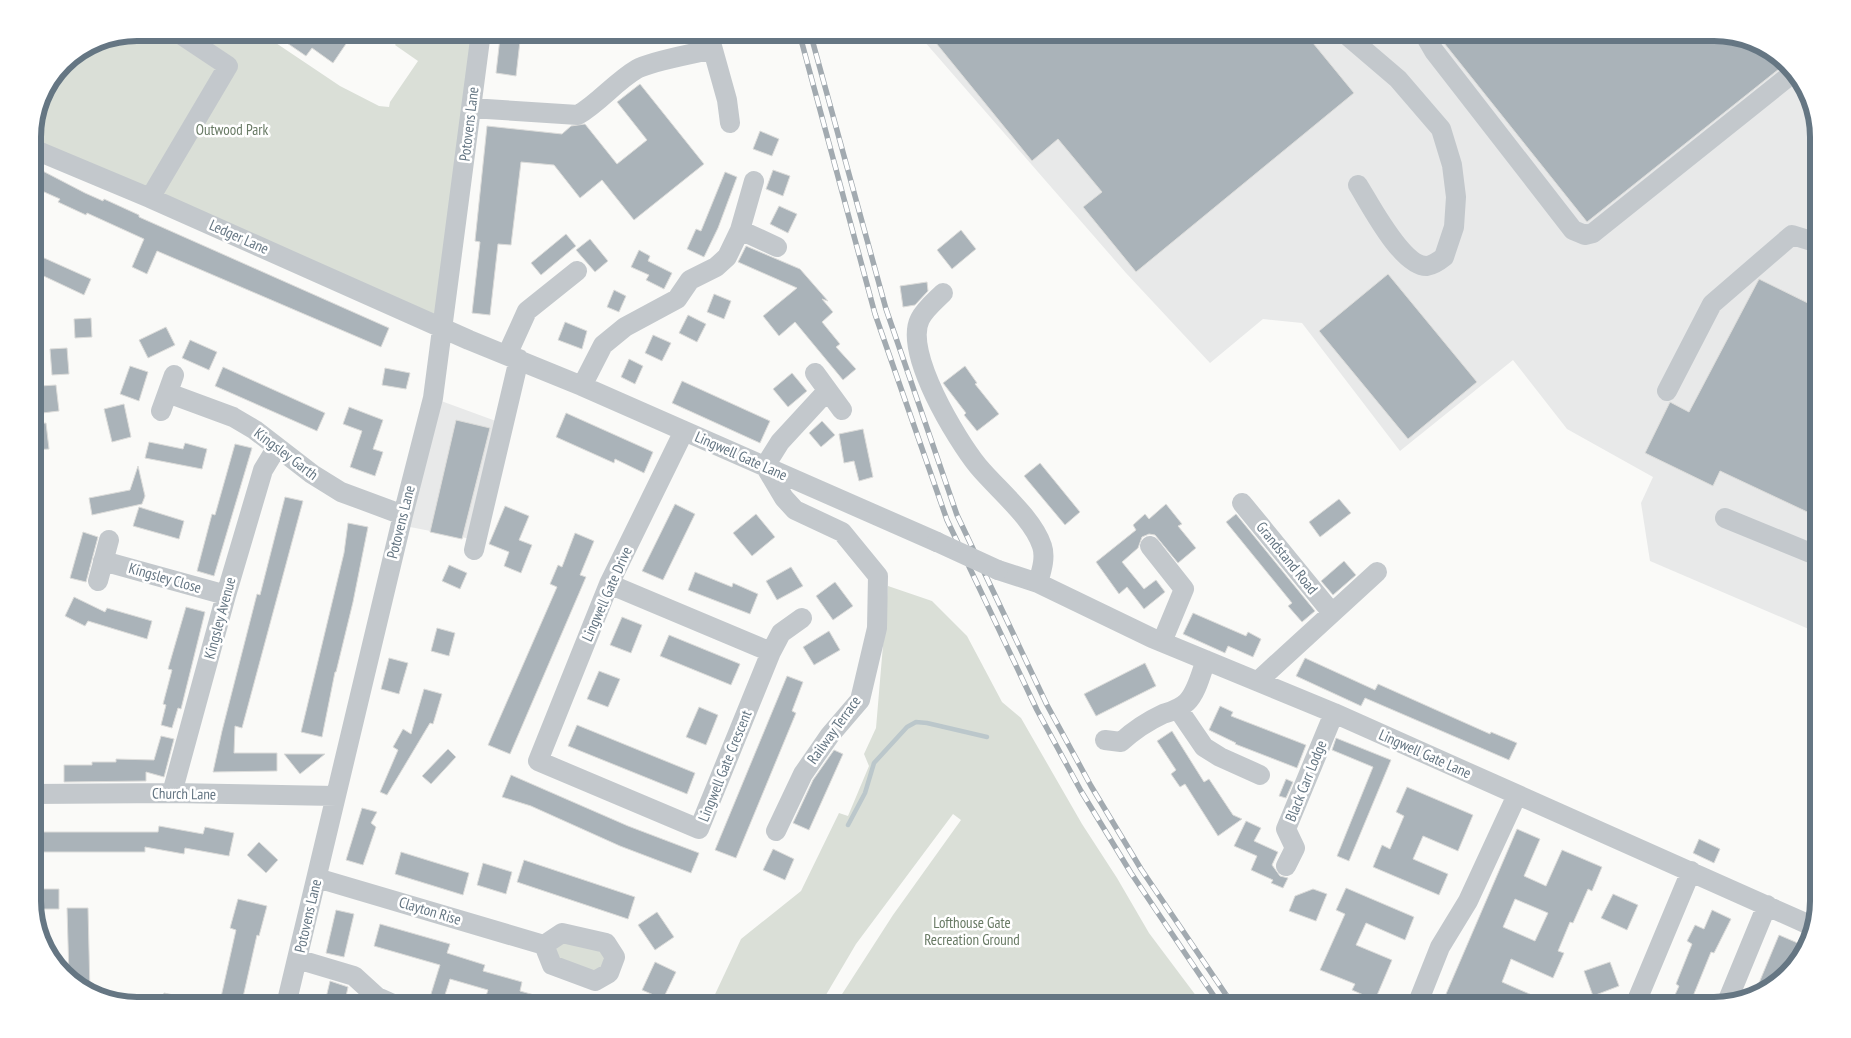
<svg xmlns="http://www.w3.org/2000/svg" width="1851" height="1038" font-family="'PT Sans Narrow',sans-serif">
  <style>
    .built { fill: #e8e9e9 }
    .green { fill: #dadfd7 }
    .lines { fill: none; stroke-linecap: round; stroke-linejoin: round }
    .stream { stroke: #bbc7cb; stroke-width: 4.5 }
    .building { fill: #aab3b9; stroke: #dcdcda; fill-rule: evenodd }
    .minor { stroke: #c3c8cc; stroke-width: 20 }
    .rail-casing { stroke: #a2aab0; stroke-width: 5.5 }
    .rail { stroke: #fff; stroke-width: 4; stroke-dasharray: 11; stroke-linecap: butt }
    .minor-bridge { stroke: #c3c8cc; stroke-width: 20 }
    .labels { text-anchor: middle; stroke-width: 5; stroke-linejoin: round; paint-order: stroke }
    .street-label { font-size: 15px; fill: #657683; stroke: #fff }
    .park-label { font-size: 15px; fill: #687a64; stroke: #fff }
    .rim { fill: none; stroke: #657683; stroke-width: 6 }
  </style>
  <rect width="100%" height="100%" fill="#fafaf8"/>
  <!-- built -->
  <path class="built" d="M1714,32L1766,46L1804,84L1818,130V633L1650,561L1641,503L1653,477L1567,429L1513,360L1400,451L1302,323L1263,319L1210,363L1126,273L917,33Z
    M433,398L504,424L476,540L400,525Z"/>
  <!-- green -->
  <path class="green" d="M137,32L261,33L340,86L379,106L389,107L390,102L418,61L395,45L404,33H481L444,328L33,149V130L41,97L63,63L97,40Z
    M888,586L932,601L967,636L1002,702L1021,718L1082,824L1117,878L1149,933L1203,1005H835L893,915L961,820L953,814L856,944L820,1005H710L741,939L801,891L839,813L848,816L869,766L864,754L876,728Z
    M562,933L606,943L609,973L552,965L544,945Z"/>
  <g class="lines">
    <!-- stream -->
    <path class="stream" d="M848,825L865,793L874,763L907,727L916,722L927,723L987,737"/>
  </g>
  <!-- building -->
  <path class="building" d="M271,32H354L333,63L312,48L306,56Z
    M927,32H1284L1289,39L1297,32H1304L1354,93L1136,272L1083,207L1102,192L1058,139L1032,161Z
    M1447,32H1714L1766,46L1784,65L1587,222L1440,38Z
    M500,38L520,41L516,76L496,73Z
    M640,84L704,164L634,220L602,180L580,198L554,165L521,162L511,245L498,244L490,315L472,313L480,242L475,241L487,126L562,134L571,126L585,124L617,164L647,140L617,102Z
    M760,131L779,139L772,156L753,149Z
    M33,166L85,193L103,201L104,199L139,215V217L389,328L381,347L157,251L147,274L132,267L144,239L87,213L86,215L58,202L60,199L33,187Z
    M773,170L790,176L783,196L766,189Z
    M725,172L737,177L718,228L704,257L687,249L696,229L701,231Z
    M779,206L797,214L788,233L770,224Z
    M961,230L976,249L952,269L937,250Z
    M566,234L576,246L541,275L531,263Z
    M590,239L608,261L595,272L576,250Z
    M746,246L800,269L828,301L822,299L833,312L822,322L840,344L836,347L856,369L843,380L795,322L779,336L763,316L797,288L738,262Z
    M639,250L650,256L648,261L672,273L664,289L646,280L649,275L631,267Z
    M33,253L91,279L84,295L33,271Z
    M1388,274L1477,382L1408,439L1319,331Z
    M1759,279L1818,308V517L1720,471L1713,486L1645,453L1670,402L1689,412Z
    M927,282L928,291L915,305L903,307L900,286Z
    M614,290L626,296L619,312L607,307Z
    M714,294L731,301L724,319L707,312Z
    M688,315L706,324L697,342L679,333Z
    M91,318L92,337L75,338L74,319Z
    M565,322L587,331L582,349L558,340Z
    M166,327L175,345L148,358L139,340Z
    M653,335L671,343L662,361L645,353Z
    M190,340L217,352L209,370L182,358Z
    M67,348L69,374L52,375L50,349Z
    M629,359L643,366L635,384L621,377Z
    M130,366L148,372L139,401L120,394Z
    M965,366L977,383L975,384L999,414L977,431L964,415L966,413L943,383Z
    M223,367L325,413L317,431L215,386Z
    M385,368L410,373L406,389L382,385Z
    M792,373L807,391L788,407L773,389Z
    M682,381L770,421L760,443L672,403Z
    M56,385L59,411L42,413L40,386Z
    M124,404L131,437L112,442L104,409Z
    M349,407L383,420L373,449L383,452L375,476L350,467L362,431L343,424Z
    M566,413L653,452L644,473L615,459L614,463L556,437Z
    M456,420L490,428L462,539L430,532Z
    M822,421L835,435L821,447L809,433Z
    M46,423L49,449L33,450V424Z
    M863,429L873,477L859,481L854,461L844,463L839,434Z
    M149,442L183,449L185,443L207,449L202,469L145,458Z
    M235,444L252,448L214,576L197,571L212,514L215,515Z
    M1040,463L1080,512L1065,525L1024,476Z
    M138,466L145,496L142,504L92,515L89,498L130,490Z
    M285,497L303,501L242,728L235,726L234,753H277V771L213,772L222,731L257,594L260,595Z
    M1339,499L1351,513L1320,537L1309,522Z
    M675,504L695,514L663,580L642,571Z
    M1166,504L1182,524L1178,526L1196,548L1178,563L1155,535L1149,534L1142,537L1138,548L1122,562L1144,589L1156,580L1165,592L1144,609L1127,587L1119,594L1096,562L1136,530L1133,525L1145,514L1149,519Z
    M505,506L529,516L519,540L532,545L521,573L504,566L509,552L489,544Z
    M139,507L184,521L179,539L133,526Z
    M756,514L775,537L752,556L733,533Z
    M1236,514L1315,611L1302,622L1288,606L1292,603L1226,522Z
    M348,523L368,527L353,602L336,672H335L322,737L301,732L344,553Z
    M83,532L98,537L86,582L70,578Z
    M575,533L594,541L580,575L586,577L510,754L488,745L557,587L550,584L558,565L562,567Z
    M1344,561L1356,575L1333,595L1321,581Z
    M449,565L467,573L460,589L442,581Z
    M791,567L803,586L777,600L766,581Z
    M695,572L732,587L733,583L758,594L750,614L688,590Z
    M835,582L853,606L833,620L816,596Z
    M74,597L105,612L107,608L152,621L147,639L88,621L85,626L65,616Z
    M186,607L205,612L181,709L178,708L172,728L161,725L166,705L163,704L172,670L168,669Z
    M1193,613L1246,636L1248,632L1261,639L1253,657L1228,646L1225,653L1183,634Z
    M622,617L642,625L631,653L610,645Z
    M437,628L455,633L449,656L431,651Z
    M829,631L840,650L814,665L803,647Z
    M669,635L740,664L731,685L660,656Z
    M389,658L408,663L399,694L381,689Z
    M1305,658L1375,690L1378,684L1490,734L1491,732L1517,743L1509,760L1365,698L1361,706L1296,676Z
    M1145,663L1156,686L1096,716L1084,694Z
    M599,671L620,679L608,707L587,699Z
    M787,676L803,682L792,711L796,713L736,858L715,850Z
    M424,689L442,694L433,724L430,723L387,795L380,792L398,750L393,747L403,729L411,734Z
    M1220,706L1233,712L1231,716L1306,745L1297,768L1235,744L1236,743L1209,730Z
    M699,707L718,715L706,745L686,737Z
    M577,725L695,773L687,794L568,746Z
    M1172,731L1204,782L1209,779L1233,815L1242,819L1218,836L1185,784L1180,787L1171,774L1176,770L1157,741Z
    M161,736L174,739L164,777L146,772V781L64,782V765H92V762H116V759L154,760Z
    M1336,738L1391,760L1349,861L1337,856L1373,767L1332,750Z
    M448,749L456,757L431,784L422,776Z
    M834,750L843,754L809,830L793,823L813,780Z
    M284,754H325L300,774Z
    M511,775L628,826L699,853L691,873L620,846L531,806L502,797Z
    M1286,779L1293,782L1286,798L1279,796Z
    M1407,787L1473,815L1458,851L1423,836L1413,859L1448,874L1439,895L1373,867L1382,845L1390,849L1404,816L1396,812Z
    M362,808L377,812L371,823L376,827L363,865L346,860Z
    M1246,821L1261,828L1254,841L1278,852L1272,865L1280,876L1288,878L1283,888L1271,883L1273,880L1251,870L1257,856L1234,846Z
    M159,826L203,834L205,827L234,833L229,856L185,848L184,854L145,847V852H33V832H158Z
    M1517,829L1540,839L1524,876L1546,886L1562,850L1602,867L1592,891L1588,889L1573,923L1570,922L1558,951L1564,953L1553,978L1511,959L1502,982L1557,1006H1472L1446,994ZM1515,899L1548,913L1535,941L1503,927Z
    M1699,839L1720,849L1714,863L1693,853Z
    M259,842L278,860L266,873L247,855Z
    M773,849L794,859L785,880L763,870Z
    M401,852L469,873L463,895L395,874Z
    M524,860L635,897L628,919L517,882Z
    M483,863L512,872L506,894L477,885Z
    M1346,888L1414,917L1405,940L1366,923L1356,945L1392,960L1375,1000L1352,990L1355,984L1320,970L1345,914L1336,910Z
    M33,889H59V909H33Z
    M1313,889L1327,894L1316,921L1289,911L1295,896Z
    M1613,894L1638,905L1627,930L1601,918Z
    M238,899L267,906L259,936L257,935L241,1006H219L236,930L230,928Z
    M67,908H88L90,993L85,992L69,976Z
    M336,910L354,914L344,957L326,953Z
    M1712,910L1731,919L1714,953L1711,952L1689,1006H1670L1679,986L1676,984L1692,944L1687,941L1695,925L1704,929Z
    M657,912L674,937L655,950L638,925Z
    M380,924L450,944L447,953L485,965L483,971L522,982L520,991L559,1002V1006H519L486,996L488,990L450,979L444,998L431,994L440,965L374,946Z
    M1779,935L1800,944L1791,967L1767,991L1754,995Z
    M655,962L676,972L663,999L642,990Z
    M1610,962L1619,986L1593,996L1584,971Z
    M330,981L348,987L344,1006L325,1002Z
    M164,993L198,1000V1006H161Z"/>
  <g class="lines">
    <!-- minor -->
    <path class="minor" d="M708,32L727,100L730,123
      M1343,32L1398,79L1441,129L1452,165L1456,197L1454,227L1444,257C1439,261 1433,265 1427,266C1402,267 1370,204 1358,185
      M1423,32L1434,51L1573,230L1585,235L1593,233L1793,73
      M471,108L578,115C600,102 615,82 637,69C651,61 694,54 712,49
      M33,149L150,198L469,340L582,386L937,542
      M150,198L228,66L177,32
      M740,230L777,247
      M943,293C935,301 925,309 920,319C903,352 957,440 978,466C998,490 1033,518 1042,546C1046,558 1041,572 1038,583
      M507,355L527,311L577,271
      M815,373L842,410
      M582,386L603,345L625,327L677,299L690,280L716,267L727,257L740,230L754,181
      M1667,391L1712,304L1792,235L1818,243
      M168,393L233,417L255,430L312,474L341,492L403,515
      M161,411L174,375
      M1242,503L1332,613
      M1725,518L1818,556
      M1150,546L1184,589L1162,642
      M474,550L519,359
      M103,561L226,595
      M998,570L1038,583L1152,638L1334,713L1812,926
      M98,581L109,540
      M609,584L771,652L699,829L538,761L609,584L684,431
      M771,652L781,633L802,618
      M1258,681L1377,572
      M1178,709L1204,747L1220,757L1260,775
      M1105,740L1121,742C1133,731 1148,721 1163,714C1172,711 1180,709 1187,702C1197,692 1201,673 1206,660
      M172,793L226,595L263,470L277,447
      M33,794L172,793L336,796
      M776,831L803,774L830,735L860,700L877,628L878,576L842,532L795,510L784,498L765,466L780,442L827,391
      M1286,866L1295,848L1286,829L1334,713
      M317,878L544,945L562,933L606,943L615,957L609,973L595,981L552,965L544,945
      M297,959L354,976L377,997
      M1727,1002L1767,905
      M286,1005L403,515L433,398L481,32
      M374,1005L377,997L395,1005
      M1417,1005L1440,947L1468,901L1517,795
      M1635,1005L1691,871"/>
    <!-- rail casing -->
    <g class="rail-casing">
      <path id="rail" d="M799,32L875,314L947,520L1037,710L1081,791L1131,873L1220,1005
        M810,32L886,309L957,515L1047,705L1091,786L1141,869L1233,1005"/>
    </g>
    <!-- rail -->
    <use href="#rail" class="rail"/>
    <!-- minor-bridge -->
    <path class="minor-bridge" d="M937,542L998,570"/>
  </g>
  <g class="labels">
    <!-- street labels -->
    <g class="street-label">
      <text transform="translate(469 124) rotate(-83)" y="5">Potovens Lane</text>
      <text transform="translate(239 237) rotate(24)" y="5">Ledger Lane</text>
      <text transform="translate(286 454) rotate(37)" y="5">Kingsley Garth</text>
      <text transform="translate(741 456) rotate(24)" y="5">Lingwell Gate Lane</text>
      <text transform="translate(401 522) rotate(-76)" y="5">Potovens Lane</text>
      <text transform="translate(1287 558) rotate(51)" y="5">Grandstand Road</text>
      <text transform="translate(165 578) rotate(16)" y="5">Kingsley Close</text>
      <text transform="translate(607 594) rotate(-66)" y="5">Lingwell Gate Drive</text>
      <text transform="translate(220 618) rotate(-75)" y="5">Kingsley Avenue</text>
      <text transform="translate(834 730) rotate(-54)" y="5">Railway Terrace</text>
      <text transform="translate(1425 754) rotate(24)" y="5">Lingwell Gate Lane</text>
      <text transform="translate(725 766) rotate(-68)" y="5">Lingwell Gate Crescent</text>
      <text transform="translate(1306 781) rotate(-68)" y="5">Black Carr Lodge</text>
      <text transform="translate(184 794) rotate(1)" y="5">Church Lane</text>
      <text transform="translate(430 911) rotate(17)" y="5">Clayton Rise</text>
      <text transform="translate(308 916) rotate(-77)" y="5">Potovens Lane</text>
    </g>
    <!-- park labels -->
    <g class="park-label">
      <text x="232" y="135">Outwood Park</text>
      <text x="972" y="928">Lofthouse Gate<tspan x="972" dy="17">Recreation Ground</tspan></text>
    </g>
  </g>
  <!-- crop -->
  <path d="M0 0H1851V1038H0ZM137 41H1714A96 96 0 0 1 1810 137V901A96 96 0 0 1 1714 997H137A96 96 0 0 1 41 901V137A96 96 0 0 1 137 41Z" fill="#fff" fill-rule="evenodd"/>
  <path class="rim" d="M137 41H1714A96 96 0 0 1 1810 137V901A96 96 0 0 1 1714 997H137A96 96 0 0 1 41 901V137A96 96 0 0 1 137 41Z"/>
</svg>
